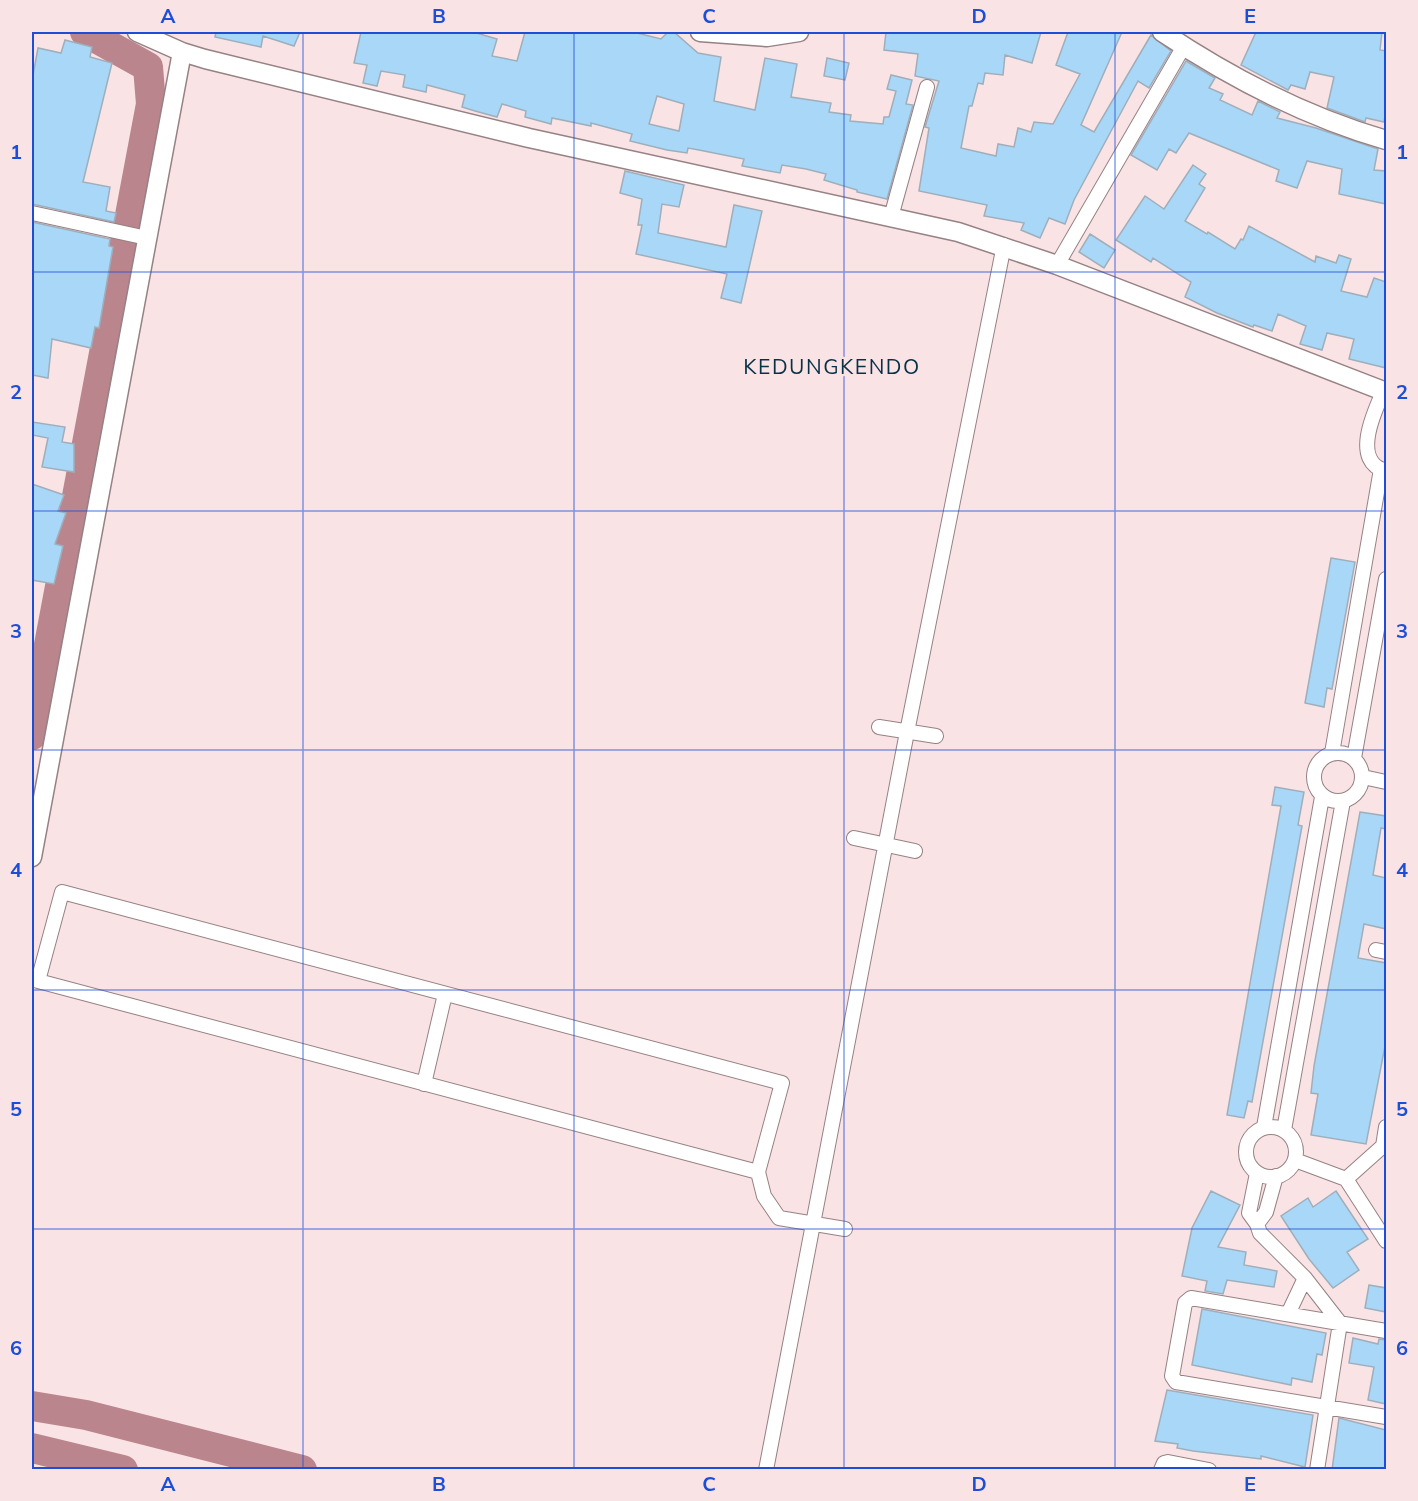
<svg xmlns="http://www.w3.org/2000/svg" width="1418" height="1501" font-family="Mulish,sans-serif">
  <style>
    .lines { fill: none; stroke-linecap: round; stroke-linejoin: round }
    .river { stroke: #ba858d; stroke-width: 30 }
    .building { fill: #a9d7f7; stroke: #9eafbb; stroke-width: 1.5; fill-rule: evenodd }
    .minor-casing { stroke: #968184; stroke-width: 16 }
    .tertiary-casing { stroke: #968184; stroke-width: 21 }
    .minor { stroke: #fff; stroke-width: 14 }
    .tertiary { stroke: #fff; stroke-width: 18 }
    .grid { fill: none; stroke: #1d4ed8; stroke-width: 1.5; stroke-opacity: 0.55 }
    .labels { text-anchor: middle; stroke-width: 4.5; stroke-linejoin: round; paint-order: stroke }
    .quarter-label { font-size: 21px; letter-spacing: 1.5px; fill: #083148; stroke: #fae3e5 }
    .neatline { fill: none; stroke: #1d4ed8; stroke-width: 2 }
    .grid-label { font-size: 20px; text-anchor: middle; font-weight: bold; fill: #1d4ed8 }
  </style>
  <rect width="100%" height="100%" fill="#fae3e5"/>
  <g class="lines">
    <!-- river -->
    <path class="river" d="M32,735L151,104L148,67L85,32
      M32,1406L86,1415L302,1470
      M32,1448L123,1470"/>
  </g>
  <!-- building -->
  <path class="building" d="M216,32H300L294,46L263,36L261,47L215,37Z
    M361,32H473L497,39L492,56L517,61L525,32H633L661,39L668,32H674L698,53L721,57L714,101L755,110L765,58L797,64L791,97L831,103L829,112L851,115L850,121L883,124L884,117H889L896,91L887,89L891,75L912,80L906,104L913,105L887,199L857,192V190L824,180L826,174L806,169L782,165L780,173L742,166L744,159L699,150L688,148L687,153L667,150L630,141L632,134L591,123V126L552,118L551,124L525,117L526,111L502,104L497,117L475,111L462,107L465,95L427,85L426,92L403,87L405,75L381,71L377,86L363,83L367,65L354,63ZM657,96L684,104L679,131L649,124Z
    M886,32H1041L1032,63L1005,55L1003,75L985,73L983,84L978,83L972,106H969L961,148L996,156L998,144L1014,147L1018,128L1031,132L1034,122L1053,124L1080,74L1056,65L1068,32H1122L1081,125L1094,132L1151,35L1171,51L1149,88L1138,81L1074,200L1065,224L1049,218L1040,238L1021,230L1024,223L984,216L987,205L919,191L929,128L925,127L939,81L915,76L918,54L884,50Z
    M1256,32H1382L1380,50L1386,51V109L1384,122L1366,118L1365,122L1327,108L1334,77L1310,72L1305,89L1291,85L1288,90L1241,65Z
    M65,40L92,47L90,57L112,63L83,182L110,187L106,211L116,213L114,222L32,204V80L38,48L61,53Z
    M827,58L849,63L845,80L824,76Z
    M1186,61L1215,78L1209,88L1223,94L1220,100L1252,115L1258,101L1280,112L1277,118L1316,128L1378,149L1374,170L1386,171V204L1339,194L1342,169L1307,161L1297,188L1276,181L1279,170L1189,133L1176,153L1169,149L1157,170L1131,155Z
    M1193,165L1206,174L1199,184L1205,188L1185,221L1207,234L1208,232L1235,249L1241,239L1243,240L1249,226L1315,262L1316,256L1336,263L1339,255L1351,259L1341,291L1367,297L1374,278L1386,282V368L1349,359L1354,339L1327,333L1322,350L1300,344L1306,326L1278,314L1272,331L1254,325L1253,327L1217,313L1185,297L1191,282L1153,258L1151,262L1116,240L1145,196L1164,209Z
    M625,171L684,185L679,207L662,204L658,233L726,247L734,205L762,211L741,303L721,298L727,274L636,254L642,225H638L642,199L620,193Z
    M32,222L110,239L109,246L113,247L99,328L95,327L91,348L52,339L48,378L32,375Z
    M1090,234L1115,250L1104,268L1079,252Z
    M32,422L65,427L62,442L74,444V472L42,467L48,438L32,435Z
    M32,484L64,495L58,511L66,513L55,544L63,546L54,584L32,580Z
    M1331,558L1355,562L1332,689L1327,688L1324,707L1305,703Z
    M1275,787L1304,792L1298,825L1302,826L1256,1080L1252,1102L1248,1101L1244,1118L1227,1115L1281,806L1272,805Z
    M1360,812L1386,816V829L1381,828L1373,875L1386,878V929L1364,924L1358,958L1386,963V1041L1366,1144L1311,1135L1318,1094L1311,1093L1314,1066Z
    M1211,1191L1240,1205L1218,1247L1246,1252L1244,1265L1277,1271L1274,1287L1227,1280L1223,1294L1205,1291L1207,1281L1182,1276L1192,1228Z
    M1336,1191L1368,1239L1347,1252L1359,1270L1333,1288L1309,1259L1281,1216L1308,1198L1313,1207Z
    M1369,1285L1386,1288V1312L1365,1308Z
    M1202,1309L1326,1333L1322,1355L1317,1354L1312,1382L1292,1378L1291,1385L1192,1365Z
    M1353,1338L1378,1344L1379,1339L1386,1340V1404L1368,1400L1374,1367L1349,1363Z
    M1167,1390L1313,1415L1305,1467L1261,1456V1459L1193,1451L1177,1448L1178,1444L1155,1441Z
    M1339,1418L1386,1430V1470H1332Z"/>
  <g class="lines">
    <!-- minor casing -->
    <g class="minor-casing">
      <path id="minor" d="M32,213L147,238
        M891,217L927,87
        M1057,265L1184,46
        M1384,390C1375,410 1350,462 1386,471
        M879,727L936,736
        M1314 777a24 24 0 1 1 48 0a24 24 0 1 1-48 0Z
        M1332,753L1381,469
        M1354,758L1386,579
        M1363,777L1386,782
        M854,838L915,851
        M62,892L782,1083L758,1172L38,981Z
        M1376,950L1386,952
        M424,1084L445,994
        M1264,1127L1322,797
        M1246 1152a25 25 0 1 1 50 0a25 25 0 1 1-50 0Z
        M1284,1130L1343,801
        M1295,1160L1346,1179L1386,1241
        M758,1172L764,1196L779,1218L845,1229
        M1257,1173L1249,1213L1257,1224L1266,1212L1276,1176
        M1346,1179L1383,1146L1386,1127
        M1257,1224L1260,1233L1305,1278L1340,1323L1317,1470
        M1288,1314L1305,1278
        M1386,1331L1191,1298L1185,1303L1172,1376L1176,1382L1386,1417
        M766,1470L907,732L1004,245
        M1161,1470L1164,1463L1168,1462L1209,1470"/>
    </g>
    <!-- tertiary casing -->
    <g class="tertiary-casing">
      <path id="tertiary" d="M137,32L182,52L205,59L529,138L958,232L1057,265L1386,392
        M700,32L767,37L799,32
        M1162,32C1231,78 1306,117 1386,140
        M32,857L182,52"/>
    </g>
    <!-- minor -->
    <use href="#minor" class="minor"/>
    <!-- tertiary -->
    <use href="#tertiary" class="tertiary"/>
  </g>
  <!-- grid -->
  <path class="grid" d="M303,32V1470M574,32V1470M844,32V1470M1115,32V1470M32,272H1386M32,511H1386M32,750H1386M32,990H1386M32,1229H1386"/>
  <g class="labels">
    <!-- quarter labels -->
    <g class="quarter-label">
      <text x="832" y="374">KEDUNGKENDO</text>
    </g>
  </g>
  <!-- border -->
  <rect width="1418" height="1501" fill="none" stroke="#fae3e5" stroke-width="66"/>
  <rect x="33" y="33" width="1352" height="1435" class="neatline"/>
  <g class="grid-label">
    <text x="168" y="23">A</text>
    <text x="439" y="23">B</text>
    <text x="709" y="23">C</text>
    <text x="979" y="23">D</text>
    <text x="1250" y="23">E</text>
    <text x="16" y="159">1</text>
    <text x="1402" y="159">1</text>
    <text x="16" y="399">2</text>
    <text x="1402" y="399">2</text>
    <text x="16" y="638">3</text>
    <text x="1402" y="638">3</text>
    <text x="16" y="877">4</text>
    <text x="1402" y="877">4</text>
    <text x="16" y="1116">5</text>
    <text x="1402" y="1116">5</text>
    <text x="16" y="1355">6</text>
    <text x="1402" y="1355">6</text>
    <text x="168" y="1491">A</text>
    <text x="439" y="1491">B</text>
    <text x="709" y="1491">C</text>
    <text x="979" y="1491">D</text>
    <text x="1250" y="1491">E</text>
  </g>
</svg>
